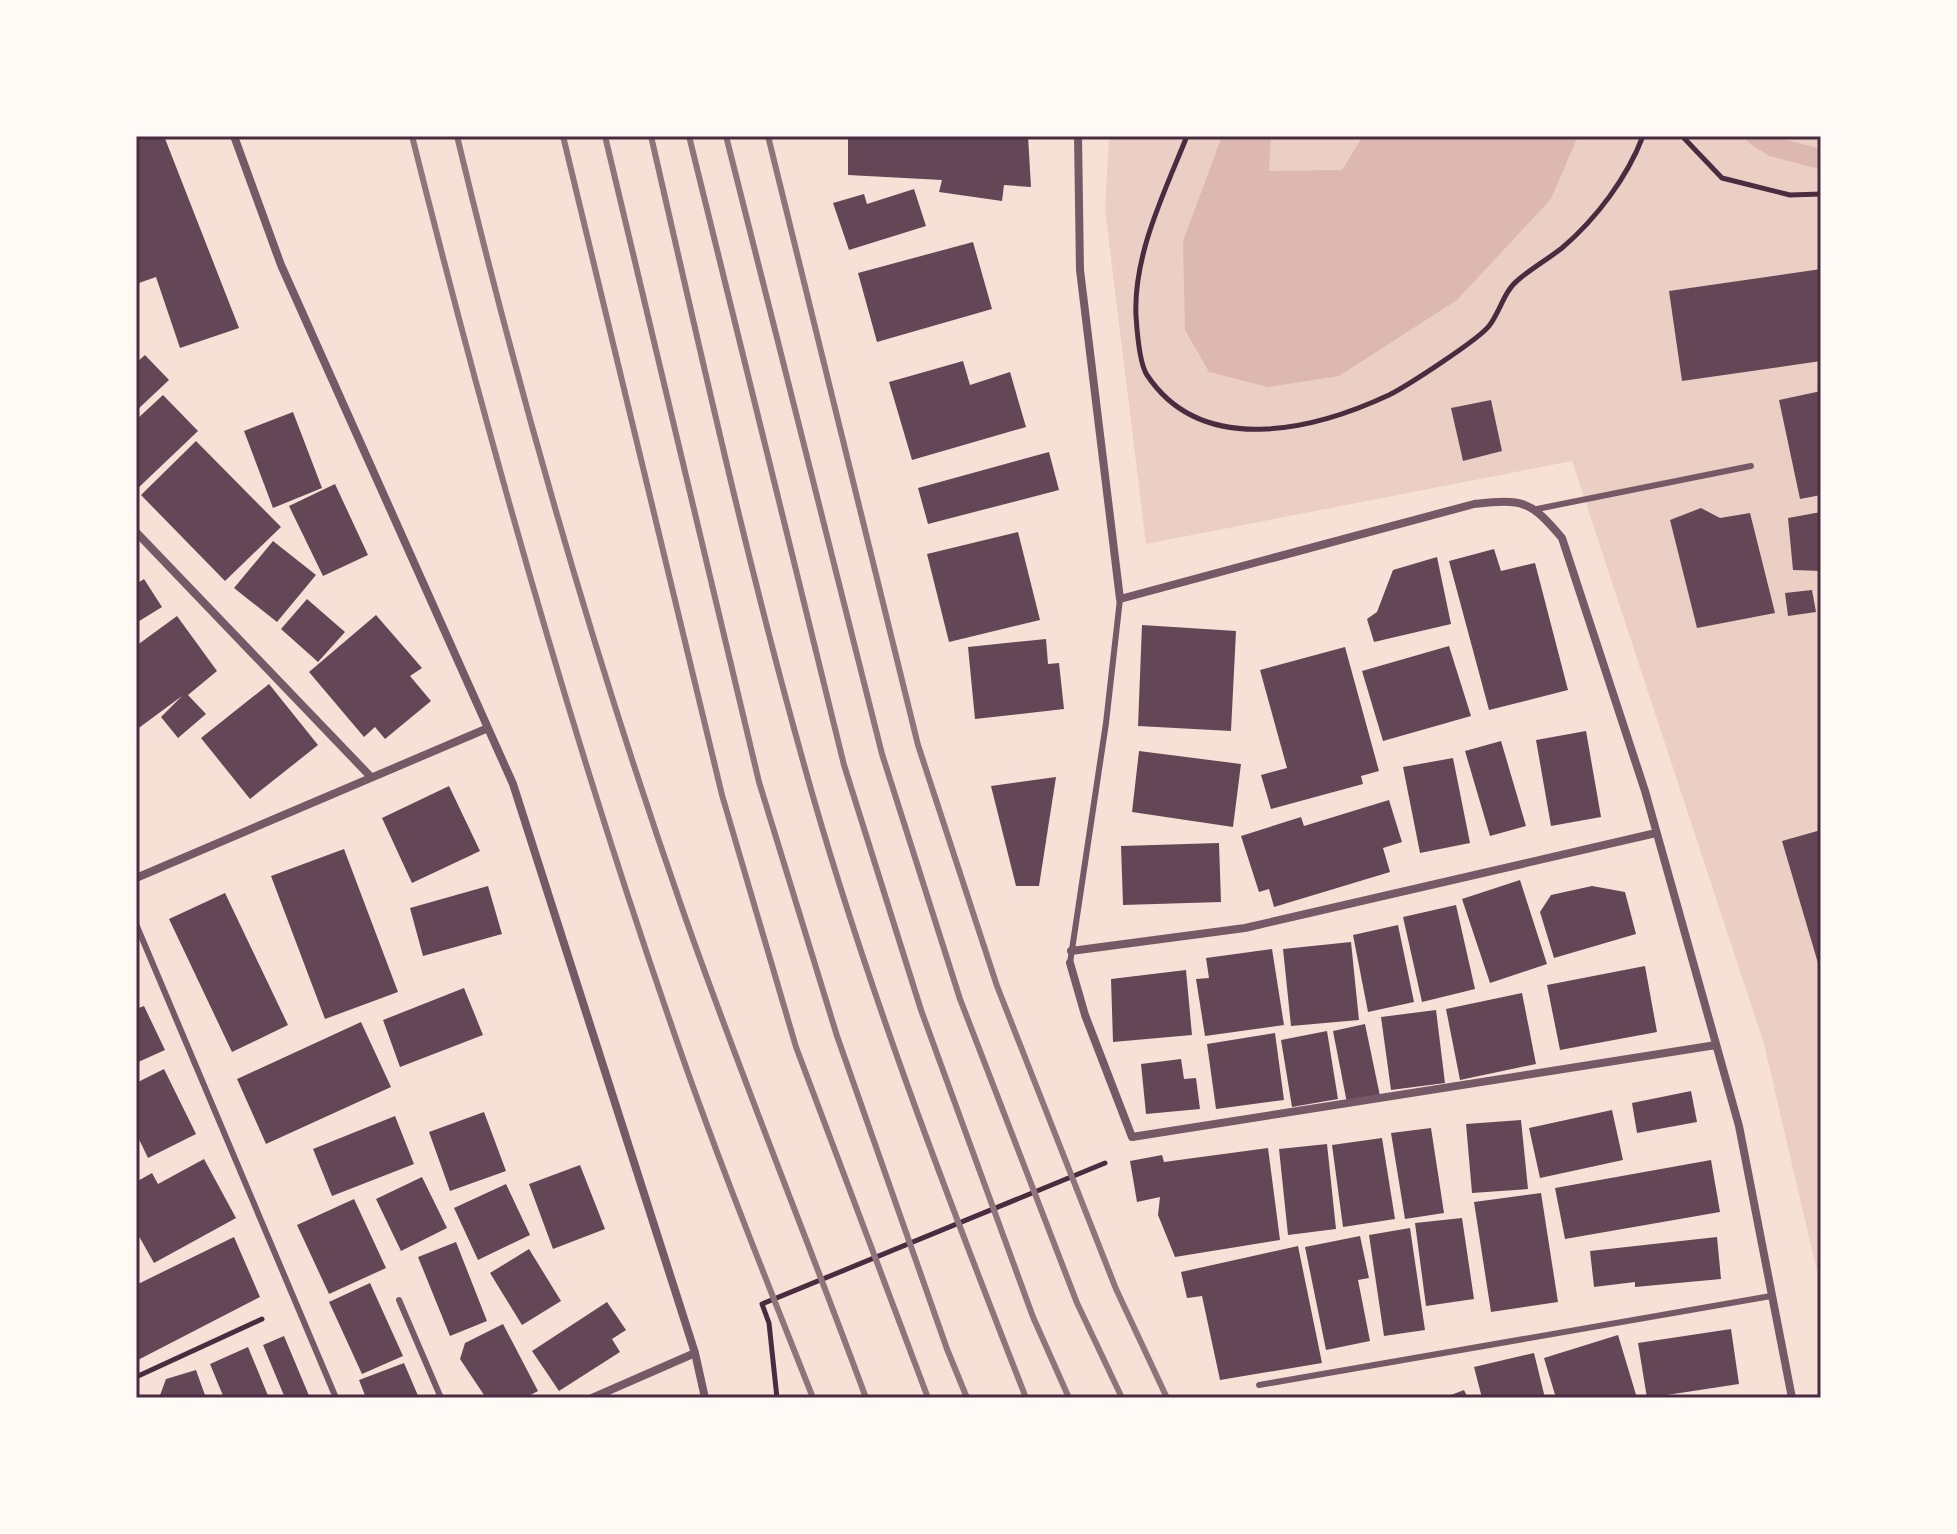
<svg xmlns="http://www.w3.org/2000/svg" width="1957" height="1534" font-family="'Asap Condensed',sans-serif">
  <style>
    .green { fill: #ebcfc5 }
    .water { fill: #dcb8b0 }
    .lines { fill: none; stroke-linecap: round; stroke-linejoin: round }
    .stream { stroke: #dcb8b0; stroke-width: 20 }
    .building { fill: #644757 }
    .path { stroke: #4a2c40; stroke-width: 5 }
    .service { stroke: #755966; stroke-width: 6 }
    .minor { stroke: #755966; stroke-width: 8 }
    .rail { stroke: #8f747c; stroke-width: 6 }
    .neatline { fill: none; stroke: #4a2c40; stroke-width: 3 }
  </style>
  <rect width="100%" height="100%" fill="#f7e1d7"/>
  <!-- green -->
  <path class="green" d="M1109,136H1821V1289L1764,1044L1572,461L1146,544L1105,209Z"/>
  <!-- water -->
  <path class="water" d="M1222,136H1271L1269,171L1342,170L1363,136H1578L1551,199L1457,300L1339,376L1268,387L1209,372L1185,330L1183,241Z"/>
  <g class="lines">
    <!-- stream -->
    <path class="stream" d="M1756,136L1774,147L1821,159"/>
  </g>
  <!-- building -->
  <path class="building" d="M136,136H164L239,328L180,348L156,277L136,284Z
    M935,136H1028L1031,187L1004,185L1002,201L939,192L942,180L848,175V139Z
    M914,189L926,226L849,250L833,203L864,194L867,204Z
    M973,242L992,309L877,342L858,273Z
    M1821,269V361L1682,381L1669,291Z
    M145,355L169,380L136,411V363Z
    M963,361L970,385L1010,372L1026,427L912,460L889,382Z
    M1821,391V495L1800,499L1779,400Z
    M163,395L198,431L136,490V420Z
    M1491,400L1502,451L1463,461L1451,408Z
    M293,412L322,488L273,508L244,431Z
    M196,441L281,527L225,581L141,495Z
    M1049,452L1059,490L928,524L918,488Z
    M335,484L368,555L323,576L289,506Z
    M1701,508L1720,518L1750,513L1775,613L1697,628L1670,520Z
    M1821,512V571L1793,570L1788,518Z
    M1018,532L1040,620L949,642L927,554Z
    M273,541L316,575L277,622L234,588Z
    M1494,549L1501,571L1535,563L1568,690L1489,710L1449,561Z
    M1437,557L1451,624L1374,642L1367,619L1377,612L1393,570Z
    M144,579L162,607L136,623V584Z
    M1812,590L1816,612L1788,616L1785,593Z
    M307,599L345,632L318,662L281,629Z
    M376,615L422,668L410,676L431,701L385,739L375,727L364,737L309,672Z
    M177,616L217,671L188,695L206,714L178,738L161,717L182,696L136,730V646Z
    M1142,625L1236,631L1231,731L1138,726Z
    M1046,639L1048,664L1059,663L1064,709L975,719L968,647Z
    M1449,646L1471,716L1383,741L1362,671Z
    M1345,647L1379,771L1361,776L1363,784L1271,809L1261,775L1287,768L1260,670Z
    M269,684L318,745L250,799L201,738Z
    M1586,731L1601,817L1551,826L1536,740Z
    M1501,741L1526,826L1490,836L1465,751Z
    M1139,751L1241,764L1233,827L1132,812Z
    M1453,758L1470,843L1420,853L1403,767Z
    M1056,777L1039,886H1016L991,786Z
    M449,786L480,851L412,883L382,818Z
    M1389,800L1402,842L1383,848L1390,872L1274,907L1269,889L1259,892L1241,836L1301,817L1304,826Z
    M1821,830V970H1820L1782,841Z
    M1219,843L1221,902L1123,905L1121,846Z
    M344,849L398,992L325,1019L271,876Z
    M1520,880L1547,964L1490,983L1462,899Z
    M488,886L502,934L423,956L410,908Z
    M1592,886L1625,892L1636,934L1554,958L1540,912L1551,895Z
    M225,893L288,1025L232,1052L169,919Z
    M1456,905L1475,989L1422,1002L1403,917Z
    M1398,925L1414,1002L1368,1012L1353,935Z
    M1351,942L1359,1020L1291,1026L1283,949Z
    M1272,949L1284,1025L1205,1036L1196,979L1209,978L1206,958Z
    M1645,966L1657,1032L1560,1050L1547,985Z
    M1186,970L1192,1035L1113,1042L1111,979Z
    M464,988L483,1035L400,1067L383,1020Z
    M1522,993L1536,1064L1460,1080L1446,1009Z
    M144,1006L165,1050L136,1063V1009Z
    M1436,1010L1445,1083L1391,1090L1381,1017Z
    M361,1022L391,1087L266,1144L237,1079Z
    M1365,1024L1380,1096L1347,1103L1333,1031Z
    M1327,1031L1338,1099L1292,1107L1281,1040Z
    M1275,1033L1284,1100L1216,1109L1207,1044Z
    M1181,1059L1184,1079L1196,1078L1200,1109L1146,1114L1141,1064Z
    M164,1069L196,1134L148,1158L136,1133V1083Z
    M1691,1091L1697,1122L1637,1133L1632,1103Z
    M1612,1110L1623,1160L1540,1178L1529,1128Z
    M484,1112L506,1171L450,1191L429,1132Z
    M395,1116L414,1164L332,1196L313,1149Z
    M1521,1120L1528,1189L1472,1193L1466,1124Z
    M1431,1128L1444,1213L1405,1219L1391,1133Z
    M1382,1138L1395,1219L1343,1227L1332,1145Z
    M1327,1144L1336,1229L1288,1235L1279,1149Z
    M1268,1148L1280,1240L1175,1257L1158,1215L1160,1197L1137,1202L1130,1161L1162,1155L1164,1162Z
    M204,1159L236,1218L154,1263L136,1231V1182L152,1173L158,1184Z
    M1711,1160L1720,1212L1565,1239L1555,1188Z
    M580,1165L605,1229L553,1249L529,1184Z
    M422,1177L447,1228L401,1251L376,1199Z
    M506,1184L530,1235L478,1260L454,1208Z
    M1541,1193L1558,1302L1491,1312L1474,1202Z
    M354,1199L386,1268L329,1294L297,1225Z
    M1462,1218L1474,1299L1426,1306L1415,1223Z
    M1410,1228L1425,1330L1384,1336L1369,1235Z
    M1360,1236L1369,1278L1358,1280L1370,1341L1326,1350L1305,1247Z
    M234,1237L260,1297L136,1361V1285Z
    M1717,1237L1721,1279L1635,1287V1282L1594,1287L1590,1251Z
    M456,1242L487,1321L450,1336L418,1257Z
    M1298,1246L1322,1363L1220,1380L1202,1296L1187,1298L1181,1272Z
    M529,1249L561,1301L522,1325L490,1273Z
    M370,1283L403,1356L362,1374L329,1302Z
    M607,1302L626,1330L612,1339L620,1352L559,1391L532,1351Z
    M503,1324L538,1391L525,1398H486L460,1359L465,1343Z
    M1731,1329L1739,1384L1647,1398L1638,1343Z
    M1618,1335L1637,1398H1556L1544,1358Z
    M284,1336L310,1398H285L263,1345Z
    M248,1347L269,1398H224L210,1364Z
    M1534,1353L1545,1398H1482L1474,1367Z
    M404,1363L419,1398H366L359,1380Z
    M196,1370L206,1398H159L166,1379Z
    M1464,1390L1468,1398H1443Z"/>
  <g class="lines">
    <!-- path -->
    <path class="path" d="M1187,136C1165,191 1133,255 1136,316C1137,331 1139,363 1147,375C1202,458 1314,430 1389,395C1407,386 1478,340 1489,326C1500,312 1504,291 1518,280C1532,268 1548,259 1562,248C1596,219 1627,178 1643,136
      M1682,136L1722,178L1790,195L1821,194
      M136,1377L262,1319
      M777,1398L769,1323L762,1304L1105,1163"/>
    <!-- service -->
    <path class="service" d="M1537,509L1751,466
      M136,924L336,1398
      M1070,963L1106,723L1120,599
      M399,1300L441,1398
      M1259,1385L1771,1296"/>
    <!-- minor -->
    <path class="minor" d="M234,136L281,265L513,784L695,1353L705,1398
      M1078,136L1080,270L1120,599L1474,504C1523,499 1530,500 1562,538L1645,791L1739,1126L1792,1398
      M136,532L370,776
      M136,878L488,728
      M1071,951L1245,928L1656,833
      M1070,963L1085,1015L1132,1137L1716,1045
      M592,1398L695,1353"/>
    <!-- rail -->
    <path class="rail" d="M412,136C487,435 570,733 671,1024C714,1150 764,1274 813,1398
      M457,136C520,398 594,656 683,911C740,1074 806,1235 866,1398
      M563,136L722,795L796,1047L928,1398
      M605,136L759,782L837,1036L947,1349L967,1398
      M651,136C699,345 745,554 803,761C863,978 944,1188 1026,1398
      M689,136L844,765L921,1010L1033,1317L1069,1398
      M726,136L882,754L960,999L1077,1303L1122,1398
      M768,136L918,745L997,986L1116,1289L1167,1398"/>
  </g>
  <!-- border -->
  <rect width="1957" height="1534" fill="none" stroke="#fffaf5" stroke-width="276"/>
  <rect x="138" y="138" width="1681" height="1258" class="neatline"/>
</svg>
